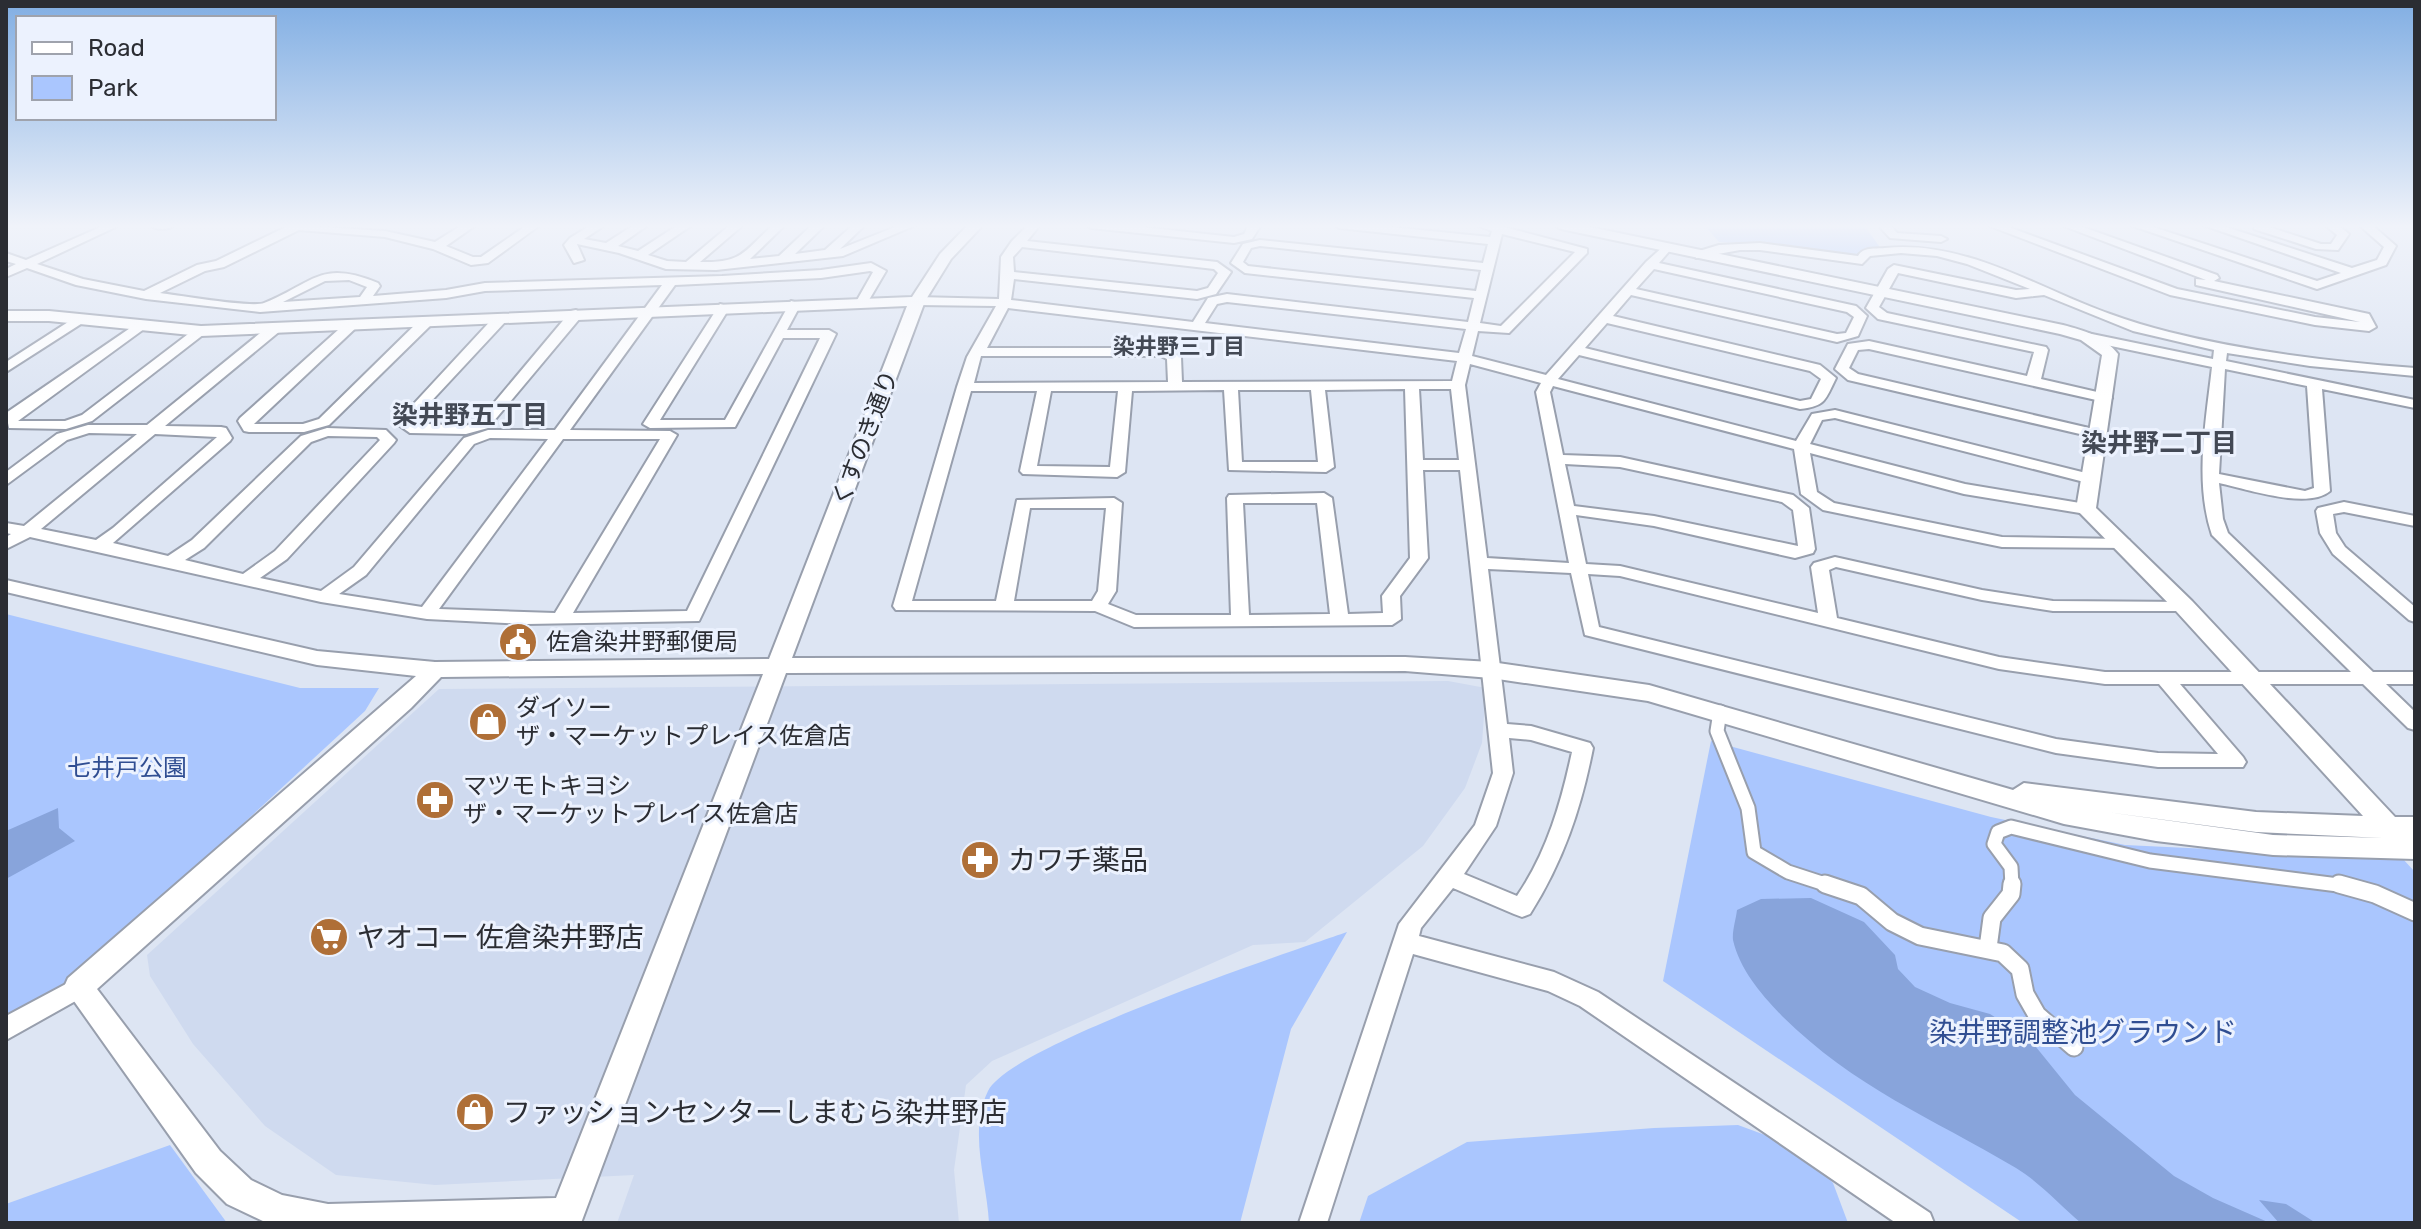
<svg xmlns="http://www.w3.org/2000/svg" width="2421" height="1229" font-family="Rubik,'Noto Sans JP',sans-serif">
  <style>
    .built { fill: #cfdaef }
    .green { fill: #aac6fe }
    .water { fill: #88a4db }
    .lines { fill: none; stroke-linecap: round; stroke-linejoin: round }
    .pedestrian-far1-casing { stroke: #989fad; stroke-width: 17 }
    .pedestrian-casing { stroke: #989fad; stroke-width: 21 }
    .minor-casing { stroke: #989fad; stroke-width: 4 }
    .tertiary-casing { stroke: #989fad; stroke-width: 4 }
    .pedestrian-far1 { stroke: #fff; stroke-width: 13 }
    .pedestrian { stroke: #fff; stroke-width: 17 }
    .minor { fill: #fff; fill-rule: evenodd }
    .tertiary { fill: #fff; fill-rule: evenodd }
    .labels { text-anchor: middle; stroke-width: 6; stroke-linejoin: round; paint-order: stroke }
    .far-neighbourhood-label { font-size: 22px; font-weight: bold; fill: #434955; stroke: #ecf2fe }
    .street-label { font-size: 24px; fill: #2b2d33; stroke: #ecf2fe }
    .poi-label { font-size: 24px; fill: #2b2d33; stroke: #ecf2fe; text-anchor: start }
    .park-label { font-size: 24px; fill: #304e92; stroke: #ecf2fe }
    .neighbourhood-label { font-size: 26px; font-weight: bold; fill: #434955; stroke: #ecf2fe }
    .near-poi-label { font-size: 28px; fill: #2b2d33; stroke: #ecf2fe; text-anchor: start }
    .near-park-label { font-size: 28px; fill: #304e92; stroke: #ecf2fe }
  </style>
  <rect width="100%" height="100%" fill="#dde5f3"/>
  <!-- built -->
  <path class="built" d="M1448,681L1486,688L1482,743L1465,788L1423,846L1305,942L1253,945L992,1061L966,1085L954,1170L959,1223H617L634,1175L435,1185L336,1175L265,1126L193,1044L150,976L147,955L439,689Z"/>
  <!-- green -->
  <path class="green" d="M1704,225H1864L1879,246L1868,257L1790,246L1719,242Z
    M6,614L300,688H379L365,711L78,976L36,1005L6,1021Z
    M1711,741L1991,817L2125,845L2402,858L2415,872V1223H2023L1663,981Z
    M1347,932L1291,1029L1240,1223H989C987,1181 968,1132 988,1091C1010,1045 1287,953 1347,932Z
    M1738,1125L1803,1149L1833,1183L1848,1223H1359L1368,1196L1467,1142L1654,1128Z
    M170,1145L227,1223H6V1204Z"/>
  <!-- water -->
  <path class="water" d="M58,808L59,828L75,841L6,879V831Z
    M1811,898L1864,922L1895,955L1898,969L1915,987L1950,1003L1990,1014L2012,1028L2036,1047L2075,1095L2174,1176L2213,1198L2270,1223H2081C2060,1205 2039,1182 2016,1168C1930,1117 1855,1088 1782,1016C1761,994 1740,970 1733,940C1732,931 1736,919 1737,910L1761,899Z
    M2259,1200L2286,1204L2316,1223H2279Z"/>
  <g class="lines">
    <!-- pedestrian-far1 casing -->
    <g class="pedestrian-far1-casing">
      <path id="pedestrian-far1" d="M1720,712L1717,731L1748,808L1754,852L1788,872L1831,886
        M2012,886L2011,867L1994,844L1998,832L2011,827L2150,861L2346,886"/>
    </g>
    <!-- pedestrian casing -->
    <g class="pedestrian-casing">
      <path id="pedestrian" d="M1825,884L1861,896L1892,922L1920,936L2003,953L2020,969L2025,994L2037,1015L2074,1047
        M2339,884L2375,894L2415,912
        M1988,948L1992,918L2011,894L2012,884"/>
    </g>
    <!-- minor casing -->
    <g class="minor-casing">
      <path id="minor" d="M105,225H120L37,264L83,279L144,291L197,265L216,261L290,225L385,231L435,242L462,225H476L446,246L473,257H481L527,225H540L488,263L471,265L433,249L385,237L299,230L224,267L205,271L160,293C177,295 253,308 264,303C314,283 320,259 378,283L380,286L373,296L446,290L485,283L722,276L821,270L871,263L886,271L866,305L862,306L856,302L873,272L870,271L821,278L675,285L570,430L670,431L677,435L573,613L687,611L820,338H783L735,427L650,428L643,424L720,304L730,307L660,420H725L791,301L801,304L787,330H829L836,334L699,621L527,624L427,619L321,602L30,537L6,549V537L11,534L6,533V523L24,526L137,434L89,433L67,440L6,485V472L57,434L88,425H147L270,325H280V331L165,426L221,427L226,428L232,438L230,441L113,543L168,556L192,540L301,436L327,428L386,430L396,440L394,443L287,559L260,578L321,591L354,567L464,438L488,430H555L662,285L485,291L446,298L260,312L146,299L76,285L27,268L6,277V269L16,264L6,261V253L26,260ZM349,280L367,287L360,297L283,302L325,281ZM155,434L217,437L113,528L96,540L41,529ZM328,436L377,437L380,440L275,551L243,574L185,560L204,548L311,442ZM490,438L548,439L422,607L339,594L366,575L474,444ZM563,439H660L555,613L439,609Z
        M150,225H174C169,230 155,230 150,225Z
        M591,225H605L584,239L606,243L634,225H648L618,246L638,251L678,225H692L648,255L667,261L686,262L730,225H743L700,262C743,263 743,252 773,225H785L750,259L779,256L812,225H825L795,254L825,250L853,225H865L840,249L900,225H916L843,256L716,270L666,269L619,253L577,244L584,260L574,263L564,245L570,238Z
        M1028,225H1040L1027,241L1217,262L1231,272L1216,294L1197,299L1014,279L1011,300L1193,322L1208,298L1227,294L1468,322L1474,298L1245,273L1231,263L1243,244L1260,240L1483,263L1488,244L1339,228L1333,225H1371L1490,237L1492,231L1476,225H1505L1504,227L1587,249V253L1509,333L1478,331L1472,356L1546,375L1646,262L1666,244L1672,248L1659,263L1856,306L1867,316L1858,336L1837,342L1631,295L1613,316L1820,365L1836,378C1825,400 1826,406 1800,409L1579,355L1558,379L1796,441L1812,414L1835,410L2094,475L2096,478L2088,483L1835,418L1822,420L1810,444L1965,484L2086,504L2094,509L2086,514L1964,494L1810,453L1817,492L1834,503L2002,537L2123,539L2129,540L2131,544L2129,548L2002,547L1823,510L1801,494L1794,449L1553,386L1550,392L1563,455L1620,457L1793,495L1809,508L1815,549L1813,553L1795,558L1654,526L1576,515L1586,564L1620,566L1818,613L1811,567L1814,563L1835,557L1982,590L2053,601L2190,602L2193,606L2184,611H2053L1982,600L1836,567L1829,570L1837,618L1999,657L2105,672H2351L2212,535C2194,482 2206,421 2212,367L2087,341L2080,337L2087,333L2213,359L2214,350L2133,331L2044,295L2016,298L1898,273L1879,307L1887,313L2046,347L2048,350L2041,379L2110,395L2112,398L2105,402L1869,349L1858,350L1849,368L1858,374L2102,431L2104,434L2097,438L1848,380L1835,369L1848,344L1869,341L2027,376L2034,352L1878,319L1866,308L1888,269L1894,265L2016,290L2030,289L1967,264L1937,256L1901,253L1870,256L1862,264L1760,250H1740L1696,258V252L1719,245L1760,243L1858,256C1863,247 1874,249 1885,248C1966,240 2037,288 2110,314C2129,321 2149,327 2169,332C2249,352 2332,362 2415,368V376L2310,366L2227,353L2226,361L2415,400V408L2322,389L2330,491C2308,510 2247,489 2219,483L2223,519L2228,533L2373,672H2415V684H2386L2415,712V730L2408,728L2363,684H2180L2243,757L2246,762L2243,767H2158L2056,753L1585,635L1571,573L1488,569L1507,724L1531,726L1590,743L1593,748C1581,809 1563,862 1530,914L1522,917L1514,914L1453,888L1421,928L1419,936L1554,972L1598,992L1930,1213L1934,1223H1896L1580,1006L1548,991L1413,954L1327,1223H1299L1399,924L1475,825L1493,773L1460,470H1423L1428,558L1400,596L1401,619L1392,625L1134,627L1095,611L896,610L893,606L957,387L967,357L996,306L917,305L911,301L917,297L999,299L1001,257L1012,241ZM1502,234L1575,252L1501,326L1480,323ZM1260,246L1481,270L1476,291L1248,266L1243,262L1251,248ZM1022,247L1214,269L1218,273L1208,288L1197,291L1014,272L1013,257ZM1654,269L1847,312L1854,317L1846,333L1837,334L1636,289ZM1227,302L1466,329L1459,353L1205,323L1217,304ZM1008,308L1457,361L1452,381L1182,382L1181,357L1163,348H987ZM1607,323L1810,371L1821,379L1811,399L1800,401L1585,348ZM981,356H1161L1167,359L1168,382L974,383ZM1470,364L1541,383L1536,392L1569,563L1487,558L1465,385ZM2225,369L2307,386L2314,488L2305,491L2219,474ZM1405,389L1410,558L1382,596L1383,613L1348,614L1332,498L1324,493L1229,495L1227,498L1231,615H1136L1108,604L1116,591L1122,503L1114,498L1017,500L996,601H912L971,391H1037L1020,471L1023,474L1117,477L1125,472L1132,391L1224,390L1229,470L1326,472L1334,467L1325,390ZM1419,389H1451L1459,460H1423ZM1238,390H1311L1318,462H1242ZM1051,391H1118L1110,467L1037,466ZM1565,464L1620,467L1782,502L1793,510L1798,546L1654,516L1574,506ZM1243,503H1317L1330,614L1249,615ZM1030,508H1106L1098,591L1092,601H1014ZM1588,574L1620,576L1999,669L2105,684H2159L2218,754L2158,753L2056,739L1599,627ZM1509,738L1531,740L1572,752C1561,803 1547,852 1517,896L1464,874L1496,826L1513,773Z
        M1085,225H1123L1234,237L1244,234L1249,225H1261L1252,239L1234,243L1091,228Z
        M1878,225H1890L1897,233L1941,236L1947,239L1941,242L1890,238Z
        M1987,225H2003L2177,289L2315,317L2360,322L2196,285V279L2206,280L2061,225H2077L2217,275L2219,278L2214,281L2369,314L2376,327L2369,331L2315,325L2170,295Z
        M2130,225H2147L2317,281L2341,273L2203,225H2220L2352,268L2377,260L2384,247L2359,225H2372L2396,246L2386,265L2317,289Z
        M2254,225H2263L2321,244H2331L2337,235L2325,225H2338L2349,234L2338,250L2316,249L2254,229Z
        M576,310L582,314L581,317L488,428L466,434L410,433L396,423L496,315L501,314L507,318L506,321L411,423L465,426L478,422L571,311Z
        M79,315L84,316V322L6,372V362Z
        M427,317L432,318V324L329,425L304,432H249L244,431L238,421L240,418L348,321L360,324L254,424H303L319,419L422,318Z
        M139,322L144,323V329L18,421H65L82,415L196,328L208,331L92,421L66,429L9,428L6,413Z
        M2344,502L2415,516V526L2344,512L2333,514L2336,533L2345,547L2415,607V622L2409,620L2333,554L2320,533L2316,511L2318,508Z
        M79,977L88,980L91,987L88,994L6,1040V1016Z"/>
    </g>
    <!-- tertiary casing -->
    <g class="tertiary-casing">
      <path id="tertiary" d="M968,225H983L951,259L925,301L792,658L1405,657L1491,662L1649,685L2013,790L2024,783L2256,812L2363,816L2176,611L2076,509L2102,355L2081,340L2060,334L1561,229L1554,225H1580L2063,325C2085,331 2104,336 2118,354L2096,508L2192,601L2395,817H2415V859L2273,855L2156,841L2064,824L1648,701L1491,678L1405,671L786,673L581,1223H267L227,1204L196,1173L64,987L68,978L416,676L317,665L6,592V580L317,651L435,662L769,659L907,306L201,336L49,321H6V311H49L201,326L912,297L940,254ZM763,674L556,1198L328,1204L282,1195L251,1180L220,1151L97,989L411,708L441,677ZM2106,812L2256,832L2383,838L2273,835Z"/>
    </g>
    <!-- pedestrian-far1 -->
    <use href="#pedestrian-far1" class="pedestrian-far1"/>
    <!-- pedestrian -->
    <use href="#pedestrian" class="pedestrian"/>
    <!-- minor -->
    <use href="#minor" class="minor"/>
    <!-- tertiary -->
    <use href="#tertiary" class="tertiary"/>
  </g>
  <!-- sky -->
  <linearGradient id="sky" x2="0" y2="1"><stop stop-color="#81aee3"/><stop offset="0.57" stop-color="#f0f3fa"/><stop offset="1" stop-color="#f0f3fa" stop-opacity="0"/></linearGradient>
  <rect width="2421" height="397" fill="url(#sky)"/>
  <!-- icons -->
  <defs>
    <g id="civic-disc" transform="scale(2)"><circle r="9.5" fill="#af6f37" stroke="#ecf2fe"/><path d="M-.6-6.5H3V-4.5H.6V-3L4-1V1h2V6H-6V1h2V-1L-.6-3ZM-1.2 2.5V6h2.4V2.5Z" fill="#fff"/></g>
    <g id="shop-disc" transform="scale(2)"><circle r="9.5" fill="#af6f37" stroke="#ecf2fe"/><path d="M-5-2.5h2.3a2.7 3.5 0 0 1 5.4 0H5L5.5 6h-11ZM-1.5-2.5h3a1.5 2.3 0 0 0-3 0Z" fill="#fff"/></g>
    <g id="pharmacy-disc" transform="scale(2)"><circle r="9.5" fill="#af6f37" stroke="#ecf2fe"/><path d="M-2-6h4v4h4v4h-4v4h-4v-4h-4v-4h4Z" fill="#fff"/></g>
    <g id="supermarket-disc" transform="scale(2)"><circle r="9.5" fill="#af6f37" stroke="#ecf2fe"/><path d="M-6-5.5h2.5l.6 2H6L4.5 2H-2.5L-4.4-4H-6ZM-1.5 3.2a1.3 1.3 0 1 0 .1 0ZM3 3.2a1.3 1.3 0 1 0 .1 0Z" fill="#fff"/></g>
  </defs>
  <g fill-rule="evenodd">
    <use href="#civic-disc" x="518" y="642"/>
    <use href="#shop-disc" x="488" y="722"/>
    <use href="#pharmacy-disc" x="435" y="800"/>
    <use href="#pharmacy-disc" x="980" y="860"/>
    <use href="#supermarket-disc" x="329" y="937"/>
    <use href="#shop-disc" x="475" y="1112"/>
  </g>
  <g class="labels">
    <!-- far-neighbourhood labels -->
    <g class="far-neighbourhood-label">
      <text x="1179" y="354">染井野三丁目</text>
    </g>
    <!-- street labels -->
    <g class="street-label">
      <text transform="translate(865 438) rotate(-69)" y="8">くすのき通り</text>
    </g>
    <!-- poi labels -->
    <g class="poi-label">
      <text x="546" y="650">佐倉染井野郵便局</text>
      <text x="516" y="716">ダイソー<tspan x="516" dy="28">ザ・マーケットプレイス佐倉店</tspan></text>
      <text x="463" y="794">マツモトキヨシ<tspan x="463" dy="28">ザ・マーケットプレイス佐倉店</tspan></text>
    </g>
    <!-- park labels -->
    <g class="park-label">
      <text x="127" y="776">七井戸公園</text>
    </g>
    <!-- neighbourhood labels -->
    <g class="neighbourhood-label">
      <text x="470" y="424">染井野五丁目</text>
      <text x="2159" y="452">染井野二丁目</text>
    </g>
    <!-- near-poi labels -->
    <g class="near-poi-label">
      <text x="1008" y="870">カワチ薬品</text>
      <text x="357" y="947">ヤオコー 佐倉染井野店</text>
      <text x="503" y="1122">ファッションセンターしまむら染井野店</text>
    </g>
    <!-- near-park labels -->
    <g class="near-park-label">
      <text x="2083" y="1042">染井野調整池グラウンド</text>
    </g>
  </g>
  <!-- border -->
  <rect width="2421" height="1229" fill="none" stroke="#2b2d33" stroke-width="16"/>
  <!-- legend -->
  <rect x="16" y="16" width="260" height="104" fill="#ecf2fe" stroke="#9fa3ad" stroke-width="2"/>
  <rect x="32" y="42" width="40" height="12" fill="#ffffff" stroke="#9fa3ad" stroke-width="2"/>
  <text x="88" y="56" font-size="24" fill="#2b2d33">Road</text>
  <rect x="32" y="76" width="40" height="24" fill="#aac6fe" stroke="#9fa3ad" stroke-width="2"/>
  <text x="88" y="96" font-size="24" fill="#2b2d33">Park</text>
</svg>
